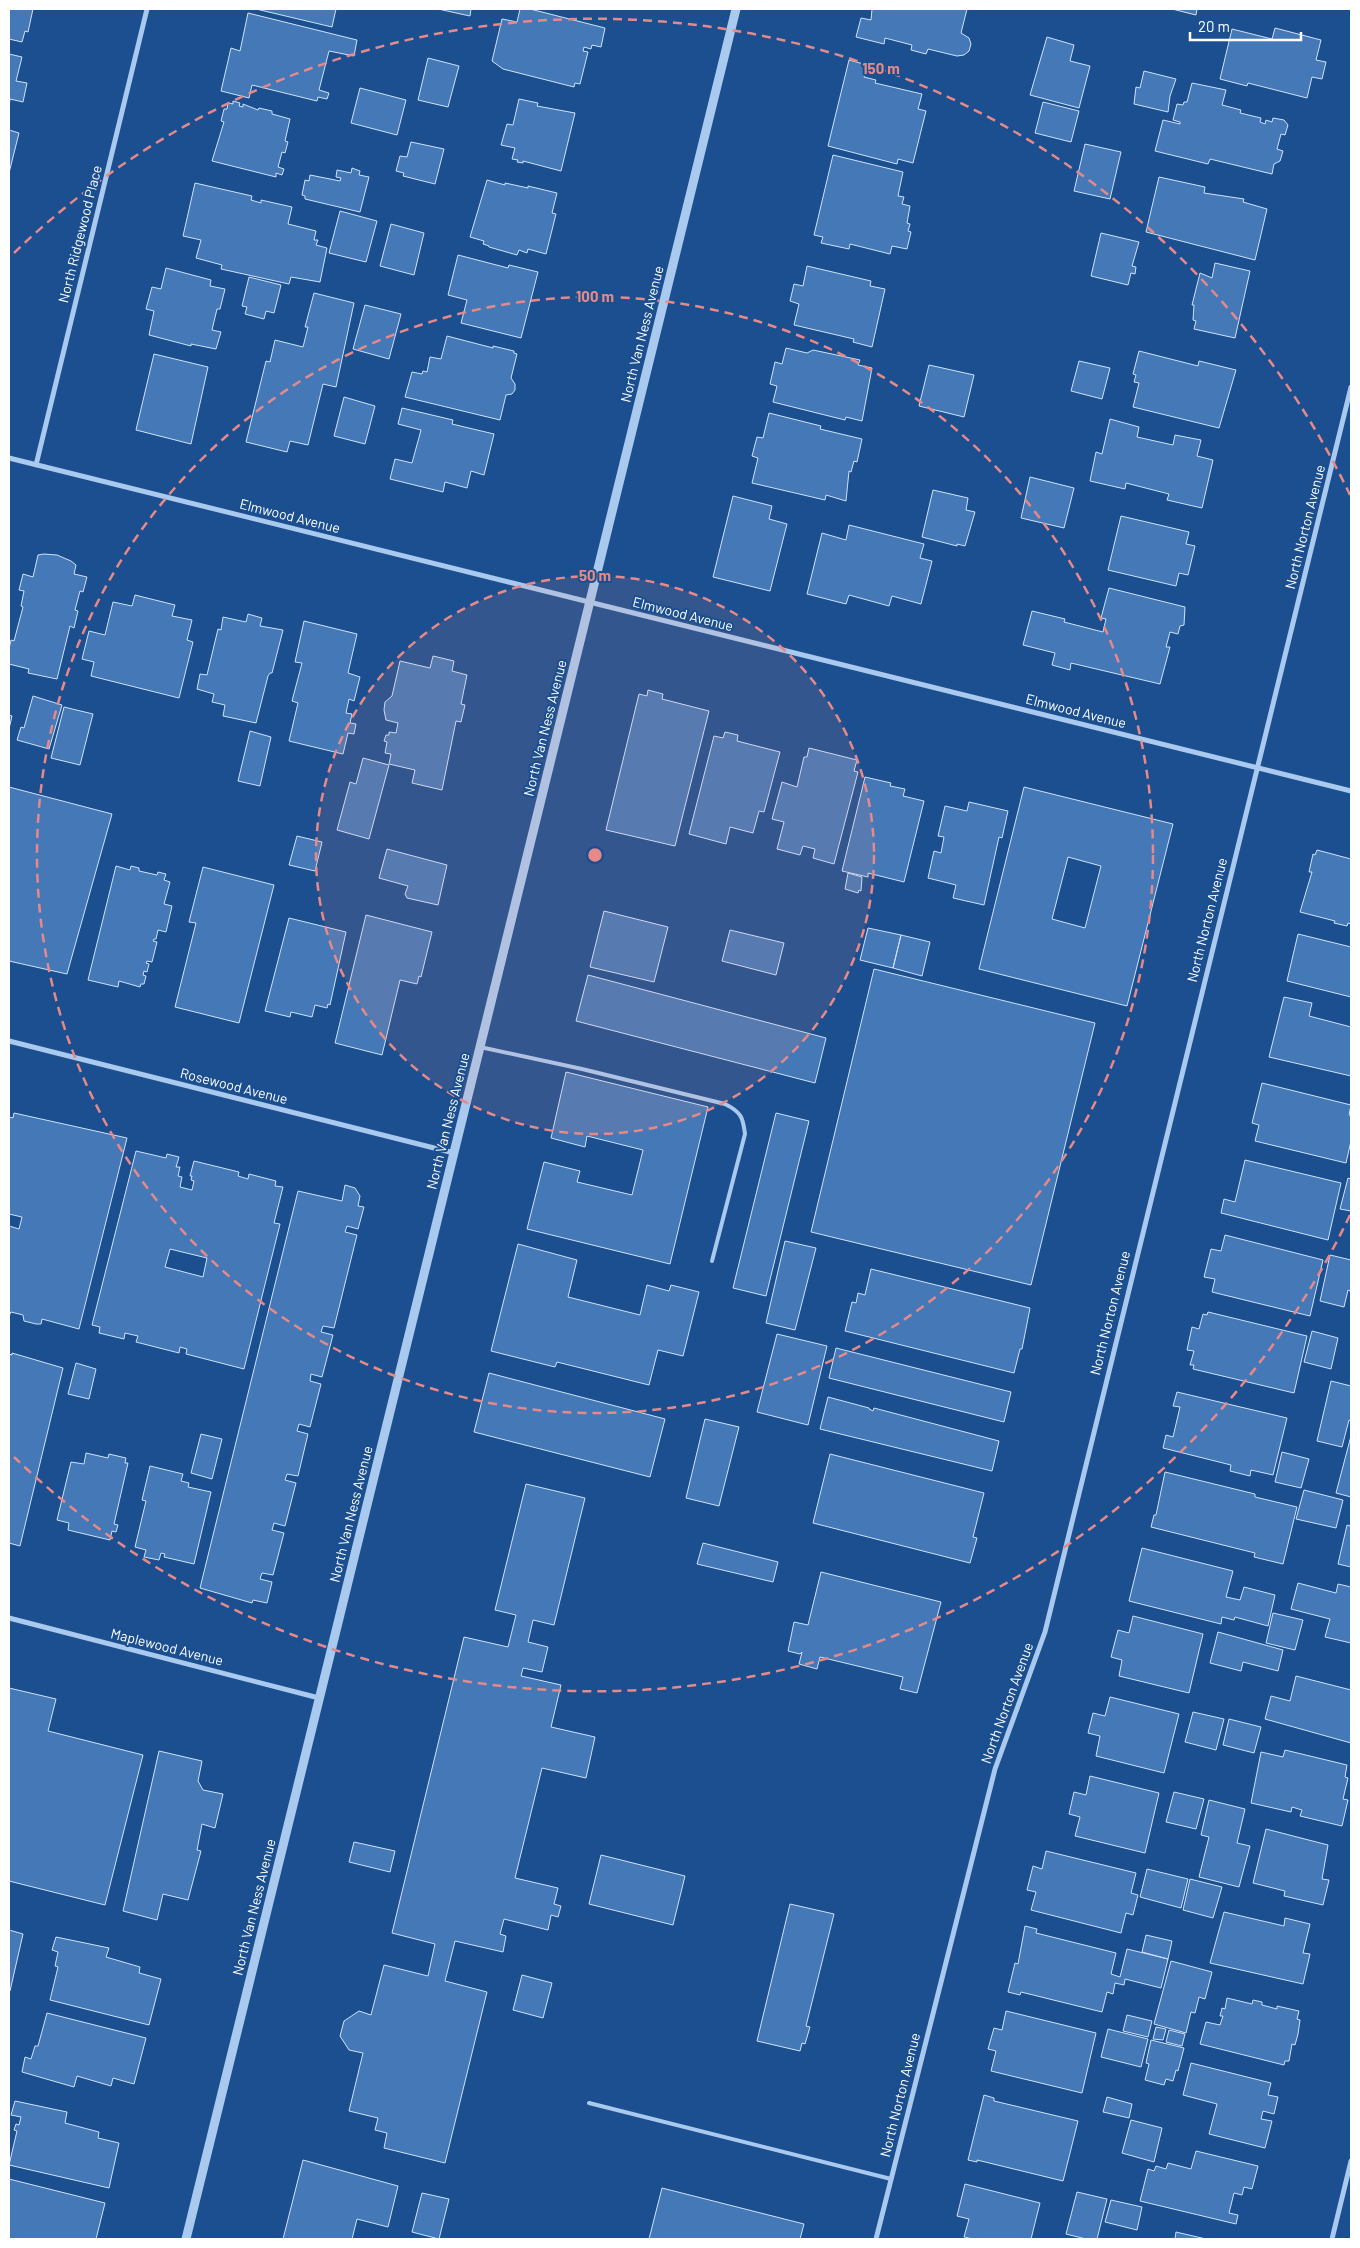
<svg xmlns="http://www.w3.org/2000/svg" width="1360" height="2248" font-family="Barlow,sans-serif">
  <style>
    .building { fill: #4478b7; stroke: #cfe3fa; fill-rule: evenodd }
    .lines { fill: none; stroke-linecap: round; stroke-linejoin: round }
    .service { stroke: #a9c9ee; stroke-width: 4 }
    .minor { stroke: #a9c9ee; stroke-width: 5 }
    .tertiary { stroke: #a9c9ee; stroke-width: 9 }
    .ring { fill: none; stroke: #e88989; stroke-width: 2.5; stroke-dasharray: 9 6 }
    .labels { text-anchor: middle; stroke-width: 4; stroke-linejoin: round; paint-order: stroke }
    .street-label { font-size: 14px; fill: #fff; stroke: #1b4f8f }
    .centre { fill: #e88989; stroke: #1b4f8f; stroke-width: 2.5 }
    .ring-label { font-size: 15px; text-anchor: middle; font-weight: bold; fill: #e88989; stroke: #1b4f8f; stroke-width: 4; stroke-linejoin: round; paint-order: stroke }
  </style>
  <rect width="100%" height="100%" fill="#1b4f8f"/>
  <!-- building -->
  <path class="building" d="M9,9H33L28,32L25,31L22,42L9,39Z
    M256,9H336L332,27Z
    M438,9H471L470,16Z
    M520,9H530L605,28L601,47L592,45L591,49L584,47L583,51L588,52L580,84L575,83L574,87L503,69L492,61L502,19L517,22Z
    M872,9H967L961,33L969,38L971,44L969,51L964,55L957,56L928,49L926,54L911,50L912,45L885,38L884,44L856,37L861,18L871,20Z
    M1172,9H1197L1196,15Z
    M248,13L357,40L354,56L329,51L319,90L329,93L327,99L318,97L317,101L252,85L249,98L221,91L231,48L240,51Z
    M1275,28L1321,40L1316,60L1326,62L1322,79L1312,77L1307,98L1248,83L1247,86L1220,79L1232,29L1272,39Z
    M1047,37L1074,45L1070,61L1090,66L1079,108L1030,95Z
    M9,54L22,57L16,81L27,83L23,102L10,99L9,107Z
    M428,58L459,66L448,107L418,100Z
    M849,60L867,65L864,77L876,80L875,83L922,94L918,109L926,111L913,163L898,159L897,164L828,146Z
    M1144,71L1176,79L1170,96L1168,112L1134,104L1136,87L1140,88Z
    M1192,83L1226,90L1222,105L1241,110L1240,113L1261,118L1260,122L1265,124L1266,120L1272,122L1273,118L1284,120L1288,125L1285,135L1281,134L1277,149L1283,151L1280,161L1274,164L1272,174L1210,159L1208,164L1155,151L1163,120L1180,124V122L1173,120L1177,104L1183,105L1184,102H1187Z
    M360,88L406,100L397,135L351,123Z
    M519,99L538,103L537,106L575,113L561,171L523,161V163L517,162L518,160L512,159L515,148L501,145L507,124L513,125Z
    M233,101L240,103L239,106L243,107V104L258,110L259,108L272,111V114L290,119L285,141L288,142L285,153L282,152L278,167L284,169L282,175L276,173V177L212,161L224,122L221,121L224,109H227L228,103L233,104Z
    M1043,102L1079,111L1071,142L1035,133Z
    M9,130L19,133L9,173Z
    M411,142L444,149L435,184L403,176L404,173L396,171L400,156L407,157Z
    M1085,144L1121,152L1110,199L1074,191Z
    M833,155L903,172L898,196L904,197L902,204L910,206L907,223L910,224L908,231L911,232L907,249L892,246L890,254L850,244L849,249L821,243L823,237L814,235Z
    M352,168L360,171L359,175L369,177L360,212L305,199V196L302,195L305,180L309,181L310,175L340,181L341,178L336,177L337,170L351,173Z
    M1159,177L1205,187L1204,193L1244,199L1243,202L1267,209L1255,260L1146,232Z
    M487,180L505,185V183L528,188V186L557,193L552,213L556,214L546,254L528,249L527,253L519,250L517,255L489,247V246L483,244L484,241L470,237Z
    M195,183L252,196L251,200L261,203V200L292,207L288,224L316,231L314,240H318L316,245L327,248L320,282L291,277L289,284L221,269L222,265L196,258L201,240L183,236Z
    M340,211L377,221L366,262L329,253Z
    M391,224L424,233L414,275L380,266Z
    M1101,233L1139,242L1132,266L1136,267L1135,274L1131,273L1128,285L1091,276Z
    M458,255L508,268L509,265L538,272L521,338L461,323L467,300L448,295Z
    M1215,263L1250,271L1235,338L1194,329L1196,321L1193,320L1194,305H1192L1200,273L1212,278Z
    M807,266L871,281L870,286L885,289L872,347L853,342L854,339L794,325L799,304L790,301L794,284L803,286Z
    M166,268L211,280L210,286L225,289L220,309H217L212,330L221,332L216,349L191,344V346L149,335L154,311L146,309L152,287L161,289Z
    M249,277L281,285L274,313L266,311L264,319L245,314L247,307L242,306Z
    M314,293L354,303L336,387L323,384L308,445L290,441L287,452L246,442L266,361L270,362L275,340L303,347L308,327H305Z
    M365,305L401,314L389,359L353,349Z
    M447,336L493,348V346L514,351V353L517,354L511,378L515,384V390L512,394L506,395L500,420L405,397L412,372L422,374L423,371L427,372L430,357L441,359Z
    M786,348L807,353L813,350L860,360L858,365L872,368L862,421L846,417L845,420L773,402L777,386L770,384L775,362L782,364Z
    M1139,351L1198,366L1199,361L1236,370L1219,428L1133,407L1139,383L1134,382L1136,375L1133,374Z
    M154,354L208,367L191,444L136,430Z
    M1079,361L1110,368L1102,399L1071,391Z
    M929,365L974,375L964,417L919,406Z
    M344,397L375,406L365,444L334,436Z
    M402,408L453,420L452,424L494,434L484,475L471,471L467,488L445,482L443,492L390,479L395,459L412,463L421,430L398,424Z
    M769,413L821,426L820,429L862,439L857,462L854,461L851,472L849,471L846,501L826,495L825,500L752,483L758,458L752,456L757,437L763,438Z
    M1110,419L1139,427L1137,437L1173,445L1175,435L1201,440L1197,456L1213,460L1202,508L1167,500L1169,494L1126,483L1125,489L1090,481L1096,452L1102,454Z
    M1030,477L1074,488L1064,528L1021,518Z
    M933,490L968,498L966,510L975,512L965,546L957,544V546L922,537Z
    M733,496L772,506L769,519L787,524L770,591L713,577Z
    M1121,516L1189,532L1186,544L1195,546L1188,575L1179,573L1176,586L1108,570Z
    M849,525L924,544L920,558L932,561L921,604L892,596L889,606L849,595L846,604L807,594L822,533L846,540Z
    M44,554L57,555L71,561L76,565L74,574L87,577L83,592L80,591L75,610L78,611L74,628L70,626L57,679L28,673L29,669L9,664V649L11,640L14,641L23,607L21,606L24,591L19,590L23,574L33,577L38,555Z
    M1109,588L1185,607L1184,625L1180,626L1178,634L1170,632L1166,647H1170L1160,684L1071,663L1070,670L1052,665L1055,653L1023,645L1032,611L1065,619L1064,622L1103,632L1106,619L1101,618Z
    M135,595L175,605L172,616L192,620L187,640L193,642L179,698L91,676L94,662L82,659L89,631L105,635L113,602L132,606Z
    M248,614L262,618L260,626L283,630L272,673H270L268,676L256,723L223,716L225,705L212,702L214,694L197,689L200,674L207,675L218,629L221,630L223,617L246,622Z
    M304,621L357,634L348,673L360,677L354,701L349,699L346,713L352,714L350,723L356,724L354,734L348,733L343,754L289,741L298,703L292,701L302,663L295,662Z
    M433,656L454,661L452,671L467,675L461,704L465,705L461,722L456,721L442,790L412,783L415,770L389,764L391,754L385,753L387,742L384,741L386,735H389V732L396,733L398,723L386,720L384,710L385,702L392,696L400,661L430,668Z
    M648,690L663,694L662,699L709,711L675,846L606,830L639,694L647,696Z
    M33,696L62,705L49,749L17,740L21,727L24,728Z
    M64,707L93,714L80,765L51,758Z
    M9,715L12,716L9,729Z
    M250,731L271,737L260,786L238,781Z
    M725,732L738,735L737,741L780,752L764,812L759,811L753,833L730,827L726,844L689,834L714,736L723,738Z
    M809,748L857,760L854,771L858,772L834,864L813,858L815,849L803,846L800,855L777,849L784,822L772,819L782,782L797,787L804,757H807Z
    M363,758L389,765L369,839L337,830L350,782L356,784Z
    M865,777L891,783L890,786L905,789L903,796L924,801L904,882L868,873V877L842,871Z
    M9,787L112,814L67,974L9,961Z
    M1024,787L1173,824L1127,1006L979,969ZM1068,857L1101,866L1085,928L1052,919Z
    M969,802L1008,811L1002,838L999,837L984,905L953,898L956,885L928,878L934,851L941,853L944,837L938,836L945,806L967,811Z
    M297,836L322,842L315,871L289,865Z
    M387,849L447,865L438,905L407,898L405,894L408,886L379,878Z
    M1317,850L1351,859V924L1348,923L1347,926L1334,923L1335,921L1300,912L1312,872H1309L1313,854L1315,855Z
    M116,866L130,870L131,866L139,868V871L157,875L158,872L166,874L164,880L170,882L164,904L172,906L166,932L158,930L156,939H154L153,941L157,942L152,962L147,961L146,963L149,964L147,972L144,971L143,975L146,976L144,984H141L140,987L119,981L118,987L88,980Z
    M203,867L274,885L239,1023L175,1007L196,923L189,922Z
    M848,873L862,877L861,891L859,890L858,893L845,889Z
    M604,911L668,927L654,982L590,967Z
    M366,915L432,932L421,977L419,976L417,984L400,980L382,1055L335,1043Z
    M289,918L346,932L330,1005L328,1004L327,1008L315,1005L312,1017L291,1012L290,1017L265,1011Z
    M868,928L901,935L893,968L860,960Z
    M730,930L784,943L776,975L722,961Z
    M1298,934L1351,947V997L1287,981Z
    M901,935L930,942L922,976L893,968Z
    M874,969L1095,1023L1031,1285L811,1232Z
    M588,975L826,1038L815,1083L576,1021Z
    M1284,997L1312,1003L1309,1016L1351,1027V1076L1269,1057Z
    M566,1072L708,1107L670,1264L527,1229L544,1162L580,1171L577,1182L632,1195L643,1150L587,1136L585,1147L551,1138Z
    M1262,1083L1351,1105L1349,1115L1351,1116V1141L1346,1163L1255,1141L1259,1125L1252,1123Z
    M14,1113L127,1138L79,1329L42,1319L41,1324H36L24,1321L23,1315L11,1312L9,1316V1226L19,1229L22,1217L9,1214V1117L13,1118Z
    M776,1113L809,1121L766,1296L733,1288Z
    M136,1151L166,1158L167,1154L179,1157L176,1167H180L178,1176L182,1177L180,1187L192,1190L194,1181L191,1180L192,1176H190L194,1161L239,1172L238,1176L248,1179L249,1174L276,1181L275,1186L283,1187L274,1223L280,1224L244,1369L186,1354L187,1349L180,1347L179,1353L136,1342L138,1336L125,1333L124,1339L99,1333L100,1327L92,1325ZM170,1249L207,1258L203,1277L165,1267Z
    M1245,1160L1341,1183L1328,1240L1221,1213L1224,1199L1235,1202Z
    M1348,1178L1351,1179V1211L1340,1209Z
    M345,1185L355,1188L360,1196L358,1206L364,1207L358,1229L347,1226L345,1232L357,1235L334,1328L323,1326L321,1332L333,1335L322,1377L311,1374L310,1381L321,1384L310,1427L299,1424L297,1431L308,1434L298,1476L287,1474L285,1480L296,1483L285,1526L274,1523L272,1530L284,1533L273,1575L262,1573L260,1579L272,1582L267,1603L253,1600L252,1603L200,1588L298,1191L342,1201Z
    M1225,1235L1323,1260L1310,1316L1212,1292L1215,1279L1204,1277L1211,1249L1221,1251Z
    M785,1241L816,1248L795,1330L766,1323Z
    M518,1244L577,1260L568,1297L640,1315L647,1285L669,1291L671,1285L699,1292L683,1356L658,1350L649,1385L557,1362L555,1367L491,1351Z
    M1330,1255L1351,1260V1288L1350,1291L1348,1290L1344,1307L1320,1301Z
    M871,1269L1030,1308L1022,1349H1020L1014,1373L845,1331L852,1302L856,1303L858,1293L865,1295Z
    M1208,1312L1307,1336L1294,1393L1193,1369L1194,1365H1190L1194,1351L1187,1350L1192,1327L1199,1329L1203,1314L1207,1315Z
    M1312,1331L1338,1338L1331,1369L1304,1362Z
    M777,1334L827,1346L808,1425L757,1412Z
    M836,1348L1011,1392L1004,1422L829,1378Z
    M12,1353L63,1368L20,1546L9,1543V1354L12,1355Z
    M76,1363L96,1369L89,1399L68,1394Z
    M489,1373L665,1419L650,1477L474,1432Z
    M1331,1381L1351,1386V1421L1349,1420L1342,1447L1317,1441Z
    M1177,1392L1287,1418L1273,1475L1251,1470L1250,1476L1230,1471L1231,1465L1163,1448L1166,1435L1173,1437L1180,1407L1173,1406Z
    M828,1397L869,1408V1409L873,1411L874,1408L999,1441L992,1471L820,1429Z
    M705,1419L739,1427L719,1506L686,1498Z
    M201,1434L222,1439L212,1479L191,1473Z
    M1351,1436V1497L1336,1493Z
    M1282,1452L1309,1459L1301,1488L1275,1482Z
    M86,1453L108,1458L109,1454L126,1458L125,1463H128L114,1524L118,1525L116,1532L112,1531L110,1540L68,1530L69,1523L57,1520L71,1462L84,1464Z
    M830,1454L984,1493L973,1537L977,1538L970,1563L813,1523Z
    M150,1466L183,1474L181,1481L189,1483L188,1487L211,1492L194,1564L164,1557L165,1554L161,1553L159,1560L144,1557L146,1550L135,1547L146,1501L142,1500Z
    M1165,1472L1255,1494V1497L1297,1507L1283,1564L1254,1557L1255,1553L1151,1527L1154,1515H1156Z
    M526,1484L585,1498L554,1625L533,1620L528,1642L548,1647L542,1672L523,1668L521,1676L561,1685L551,1727L595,1737L586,1778L542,1768L515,1878L558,1888L554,1904L561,1906L558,1917L551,1915L548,1930L504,1919L500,1934L506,1936L503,1952L455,1941L445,1981L487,1992L445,2163L384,2148L387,2133L375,2130L378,2118L349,2111L363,2053L349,2050L340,2036L344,2021L359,2011L371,2015L384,1965L428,1976L435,1944L392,1933L464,1637L508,1647L516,1615L495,1610Z
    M1304,1490L1343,1500L1336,1528L1296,1519Z
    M1351,1522V1567L1338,1564L1347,1525L1350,1526Z
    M703,1543L778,1562L773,1582L697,1564Z
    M1142,1548L1233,1571L1226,1597L1240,1600L1244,1587L1275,1595L1268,1626L1235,1617L1234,1620L1222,1617L1221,1624L1129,1601Z
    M821,1572L941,1602L917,1693L900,1689L903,1677L820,1657L817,1669L799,1664L802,1652L800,1654L788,1651L794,1622L808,1625Z
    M1298,1583L1336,1593L1338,1584L1351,1587V1643L1325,1637L1330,1619L1291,1609Z
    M1273,1613L1303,1620L1295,1650L1266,1643Z
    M1133,1616L1203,1634L1189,1693L1119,1676L1122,1660L1111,1657L1118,1630L1129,1633Z
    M1218,1632L1283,1650L1278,1671L1243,1662L1241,1671L1210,1663Z
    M1296,1676L1351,1690V1743L1265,1719L1271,1696L1290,1701Z
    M9,1688L56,1699L48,1731L143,1755L105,1905L9,1881Z
    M1110,1697L1179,1714L1164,1773L1096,1756L1100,1736L1088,1733L1093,1713L1105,1716Z
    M1193,1712L1224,1719L1216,1750L1185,1742Z
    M1229,1719L1261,1727L1254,1753L1223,1745Z
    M1285,1750L1347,1765L1345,1777L1348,1778L1343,1799L1348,1800L1342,1826L1300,1816L1302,1810L1292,1807L1291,1812L1251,1803L1261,1752L1283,1757Z
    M159,1751L202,1761L198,1781L203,1790L223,1794L215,1828L202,1824L197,1850L201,1851L188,1900L163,1894L157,1920L123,1911Z
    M1090,1776L1159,1793L1145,1853L1075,1836L1080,1817L1069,1814L1074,1792L1086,1795Z
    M1174,1792L1204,1799L1196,1829L1166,1822Z
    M1209,1800L1245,1809L1237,1843L1250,1846L1239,1887L1199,1877L1209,1837L1201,1835Z
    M1266,1829L1328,1845L1322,1879L1329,1880L1323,1905L1284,1896L1285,1891L1253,1883Z
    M354,1842L395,1851L390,1872L349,1862Z
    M1046,1851L1136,1873L1131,1893L1138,1895L1133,1915L1126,1913L1121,1933L1031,1910L1036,1892L1027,1890L1033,1866L1042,1869Z
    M601,1855L685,1876L673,1925L589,1904Z
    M1147,1869L1188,1879L1181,1908L1140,1897Z
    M1190,1879L1222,1887L1213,1918L1183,1910Z
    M790,1904L834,1914L806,2026L810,2027L805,2044L802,2043L800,2051L757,2041Z
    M1224,1912L1284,1926L1285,1918L1310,1924L1303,1953L1310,1954L1303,1984L1210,1963Z
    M1025,1926L1037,1929L1036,1933L1116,1953L1111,1974L1120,1977L1127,1949L1168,1959L1161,1988L1125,1979L1124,1985L1115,1983L1113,1994L1107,1992L1102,2012L1021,1992L1020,1995L1008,1992L1015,1963L1018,1964Z
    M9,1930L23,1934L10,1991H9Z
    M1146,1935L1172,1941L1168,1959L1142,1952Z
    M56,1937L109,1948L106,1957L140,1967L139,1973L161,1979L149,2025L50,2000L58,1967L55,1966L58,1952L52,1950Z
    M1171,1961L1212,1972L1205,1999L1199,1997L1195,2013L1191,2012L1186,2033L1154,2024Z
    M522,1975L552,1983L543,2018L513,2010Z
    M1227,1998L1252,2004L1253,2000L1262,2002V2005L1277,2009V2006L1299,2011L1297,2019L1300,2020L1298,2034L1295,2045L1292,2044L1289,2061H1285L1284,2065L1200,2044L1206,2022L1220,2025L1223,2016H1220L1222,2008L1225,2009Z
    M1006,2011L1096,2033L1082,2093L991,2071L996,2051L988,2049L994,2028L1002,2030Z
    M47,2013L146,2038L134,2084L113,2078L111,2086L77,2076L74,2087L22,2072L25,2057L31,2059L35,2046H38Z
    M1127,2015L1152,2021L1148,2037L1123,2031Z
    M1156,2027L1166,2029L1163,2040L1153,2039Z
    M1108,2029L1148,2039L1141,2067L1101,2057Z
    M1169,2030L1185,2034L1182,2046L1166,2042Z
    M1151,2040L1184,2048L1178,2071L1176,2070L1173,2081L1166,2079L1164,2085L1145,2080L1149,2064L1146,2063Z
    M1191,2063L1271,2083L1268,2095L1278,2097L1274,2114L1263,2111L1261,2119L1272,2121L1265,2148L1209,2134L1217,2104L1183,2095Z
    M984,2095L994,2098V2101L1078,2121L1063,2181L977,2160V2162L968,2160Z
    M1107,2097L1132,2104L1129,2118L1103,2112Z
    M15,2101L67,2112L65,2123L99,2132L98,2138L119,2143L109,2188L9,2165L17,2131L14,2130L16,2124L19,2125L21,2117L11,2115Z
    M1131,2120L1162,2128L1154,2162L1122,2153Z
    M1196,2151L1258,2166L1252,2189L1244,2187L1242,2195L1234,2193L1229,2213L1238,2215L1236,2224L1140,2201L1148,2169L1154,2171L1156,2166L1166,2169L1168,2163L1191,2169Z
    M303,2160L398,2186L388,2227L357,2219L352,2239H283Z
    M9,2179L105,2203L96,2239H9Z
    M965,2184L1040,2203L1031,2239H973L964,2237L969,2219L957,2216Z
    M662,2188L804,2224L800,2239H649Z
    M1077,2192L1107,2199L1097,2239H1086L1066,2234Z
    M422,2193L449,2199L439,2239L412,2232Z
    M1111,2200L1142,2207L1137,2230L1105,2222Z
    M1176,2232L1206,2239H1175Z"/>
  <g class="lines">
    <!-- service -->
    <path class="service" d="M480,1047L582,1069L725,1104C741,1112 743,1117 745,1134L712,1261
      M589,2103L891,2179"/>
    <!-- minor -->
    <path class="minor" d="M9,458L1351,791
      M36,465L147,9
      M9,1041L454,1153
      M9,1618L319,1698
      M876,2239L995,1769L1045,1632L1351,387
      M1332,2239L1351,2161"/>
    <!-- tertiary -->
    <path class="tertiary" d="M186,2239L736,9"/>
  </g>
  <!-- distance rings -->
  <circle cx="595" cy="855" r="279" fill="#e88989" fill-opacity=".12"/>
  <g class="ring">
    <circle cx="595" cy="855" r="279"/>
    <circle cx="595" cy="855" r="558"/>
    <path d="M1350 1215A837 837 0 0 1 14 1457M14 253A837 837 0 0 1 1350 495"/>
  </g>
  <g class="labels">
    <!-- street labels -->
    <g class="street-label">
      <text transform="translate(80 234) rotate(-76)" y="5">North Ridgewood Place</text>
      <text transform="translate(642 334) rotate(-76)" y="5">North Van Ness Avenue</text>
      <text transform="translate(290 516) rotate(14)" y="5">Elmwood Avenue</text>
      <text transform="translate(1305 527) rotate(-76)" y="5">North Norton Avenue</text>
      <text transform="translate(683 614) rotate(14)" y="5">Elmwood Avenue</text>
      <text transform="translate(1076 711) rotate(14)" y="5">Elmwood Avenue</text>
      <text transform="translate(545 728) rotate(-76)" y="5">North Van Ness Avenue</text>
      <text transform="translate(1207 920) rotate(-76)" y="5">North Norton Avenue</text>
      <text transform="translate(234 1086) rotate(14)" y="5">Rosewood Avenue</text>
      <text transform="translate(448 1121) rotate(-76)" y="5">North Van Ness Avenue</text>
      <text transform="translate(1110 1313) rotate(-76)" y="5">North Norton Avenue</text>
      <text transform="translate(351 1514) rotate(-76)" y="5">North Van Ness Avenue</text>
      <text transform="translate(167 1647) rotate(14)" y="5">Maplewood Avenue</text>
      <text transform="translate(1007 1703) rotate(-70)" y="5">North Norton Avenue</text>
      <text transform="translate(254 1907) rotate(-76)" y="5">North Van Ness Avenue</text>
      <text transform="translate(900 2095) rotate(-76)" y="5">North Norton Avenue</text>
    </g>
  </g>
  <circle cx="595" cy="855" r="8" class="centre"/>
  <g class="ring-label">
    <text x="881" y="74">150 m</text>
    <text x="595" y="302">100 m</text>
    <text x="595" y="581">50 m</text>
  </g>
  <!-- border -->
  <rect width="1360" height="2248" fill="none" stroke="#ffffff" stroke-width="20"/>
  <!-- scale -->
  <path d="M1190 32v8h111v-8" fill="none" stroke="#ffffff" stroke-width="2.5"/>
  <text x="1198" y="32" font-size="15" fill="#ffffff" stroke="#1b4f8f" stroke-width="4" paint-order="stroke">20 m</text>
</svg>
